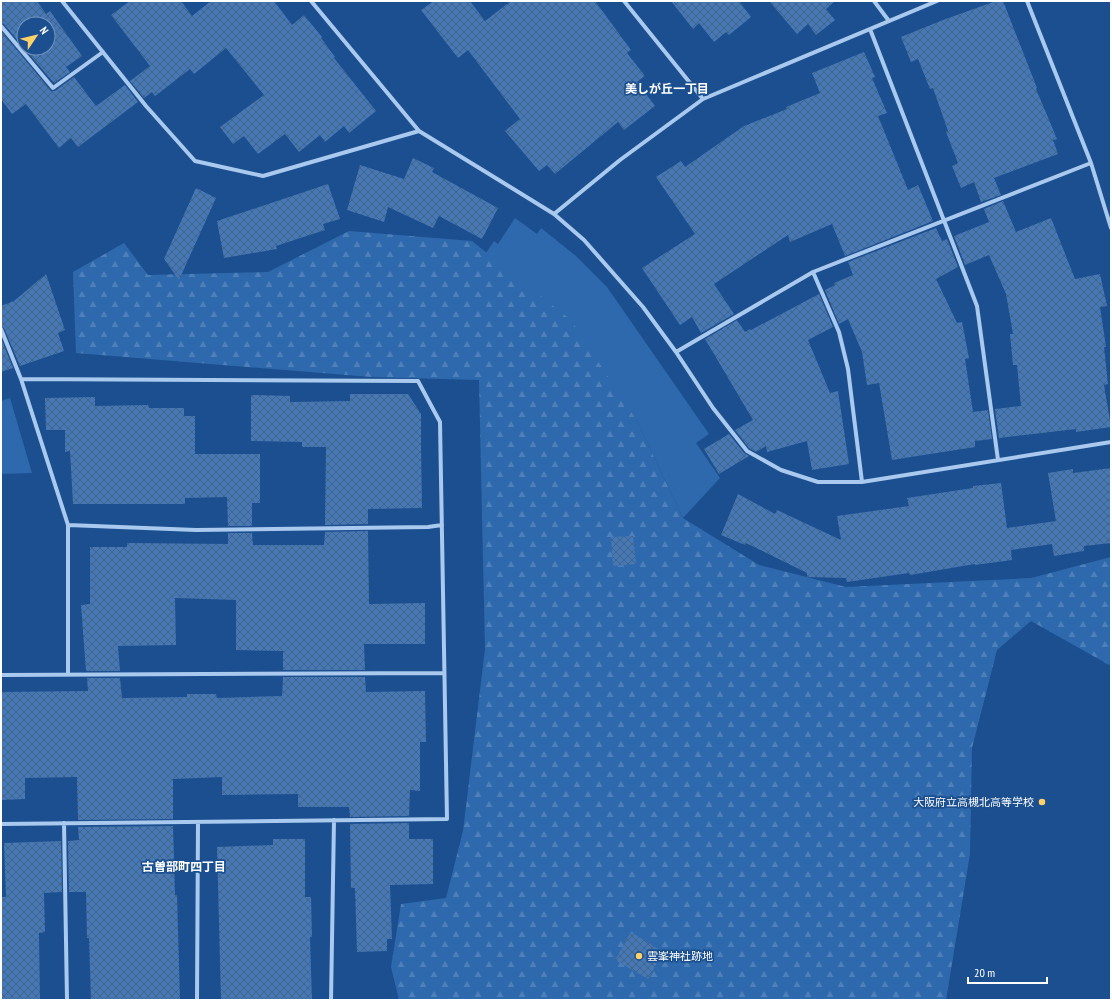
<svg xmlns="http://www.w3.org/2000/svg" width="1112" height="1001" font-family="'PT Sans Narrow','Noto Sans JP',sans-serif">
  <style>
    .green { fill: #2e69ad }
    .forest { fill: url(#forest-firs) }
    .building { fill: url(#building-cross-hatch) }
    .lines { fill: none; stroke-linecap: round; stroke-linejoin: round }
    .minor { stroke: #a9c9ee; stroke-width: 4 }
    .poi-dot { fill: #ffd166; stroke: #1b4f8f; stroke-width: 1.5 }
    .labels { text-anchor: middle; stroke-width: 3.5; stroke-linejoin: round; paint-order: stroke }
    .poi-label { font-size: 11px; fill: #fff; stroke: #1b4f8f; text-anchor: end }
    .neighbourhood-label { font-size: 12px; font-weight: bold; fill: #fff; stroke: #1b4f8f }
  </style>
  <defs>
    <pattern id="forest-firs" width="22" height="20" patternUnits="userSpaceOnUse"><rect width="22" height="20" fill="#2e69ad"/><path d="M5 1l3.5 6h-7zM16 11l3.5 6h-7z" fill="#4d80b9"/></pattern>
    <pattern id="building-cross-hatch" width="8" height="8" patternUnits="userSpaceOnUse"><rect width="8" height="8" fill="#4478b7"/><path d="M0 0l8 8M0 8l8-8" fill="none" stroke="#486282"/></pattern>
  </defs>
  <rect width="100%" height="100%" fill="#1b4f8f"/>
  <!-- green -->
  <path class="green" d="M515,218L537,234L541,228L576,256L607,287L709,434L696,443L720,478L683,518L637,421L486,253L494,241L498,244Z
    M10,398L32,473L1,474V401Z"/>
  <!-- forest -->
  <path class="forest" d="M349,231L472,241L571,320L637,421L683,518L759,565L846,587L1031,578L1111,557V666L1031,621L997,650L972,748L970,854L946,1000H399L391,967L401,904L446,898L463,831L485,649L479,380L371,377L76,353L73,272L124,243L148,275L268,272Z"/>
  <!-- building -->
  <path class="building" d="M1,1H37L46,14L50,11L82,56L66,67L70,72L54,83L24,48H48V24H24V48L4,24L1,23Z
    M130,1H181L192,16L211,1H274L292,25L304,15L322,37L321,38L335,57L334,58L376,111L349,133L344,126L325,142L320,135L299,152L285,134L258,154L244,136L233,144L220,127L264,95L226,48L194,74L190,69L155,96L152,92L144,98L130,81L150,66L111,15Z
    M434,1H470L485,21L511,1H595L631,50L627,53L645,76L637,82L655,106L624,130L618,122L555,174L547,165L539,171L505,131L520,119L468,50L458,58L421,10Z
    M671,1H739L751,17L729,35L726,32L714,42L699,23L693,29Z
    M769,1H835L826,9L835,20L816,35L808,24L797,34Z
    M996,1H1003L1037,88L1036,89L1057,139L1053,140L1058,154L994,178L1001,195L981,202L974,182L961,188L952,166L958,163L946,132L948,131L933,88L930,89L918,59L911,62L901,37L943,20Z
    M1,31L51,91H55L74,77L96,106L125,85L138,102L78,147L71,138L59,148L26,104L12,114L1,99Z
    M864,52L875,77L872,78L887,113L878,116L891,148L908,190L918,185L933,221L845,256L832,224L790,242L788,235L714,284L734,314L701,333L692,317L680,325L642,268L695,234L656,177L681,161L685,167L744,126L787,109L786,107L820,93L812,73Z
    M413,158L434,168L432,172L498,208L482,239L439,216L433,228L388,207L384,222L347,210L360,165L404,179Z
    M328,184L340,219L323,224L325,230L276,246L277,249L224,258L217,221Z
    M196,188L216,198L179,280L164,259Z
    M1003,201L1016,232L1051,218L1075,279L1100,274L1107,306L1100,307L1106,347H1104L1108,384L1104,385L1111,427L1076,432V429L999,438L995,409L1021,406L1017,365H1013L1010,334H1013L1006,294L989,255L965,265L954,236L989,222L984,209Z
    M936,228L942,241L947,239L958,267L936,279L957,323L962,322L969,358L965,359L973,412L988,410L992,439L975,441V447L892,460L879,383L867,385L862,352L848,319L839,324L825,290L835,285L834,283L853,275L848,262Z
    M46,274L65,330L58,333L64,351L20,366L4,328L1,326V306L14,301Z
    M819,294L833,327L808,340L830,393L838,391L849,464L812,470L807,441L767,452L766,446L756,452L749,448L735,430L753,420L705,339L737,320L745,332L750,329L751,330Z
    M1,338L13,368L1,372Z
    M350,394H408L421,414V445L422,508L368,509V524L325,525L326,447H302V442L251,441V395L290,396V402L350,401Z
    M95,397V406L148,405L149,408H184V416H195V454H260V503H252V526H228L227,497L185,498V504H73L70,451L65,452V430H46L45,398Z
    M729,434L744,453L749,456L719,474L704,449Z
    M1111,468V543L1084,546V551L1054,556L1052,544L1011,550L1012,560L975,565V564L910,575L909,573L847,582L846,578L807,577V573L746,543L745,545L721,535L738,494L775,514L777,510L841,540L837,516L909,506L907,498L973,488V486L1001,483L1007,528L1056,521L1048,473L1073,469V473Z
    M368,531L369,604L425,603V644H364L365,670H283V651L236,650V600L175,598L176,645L118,646L120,671H86L81,605L90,604V547H127V543L228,544V533H252L253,545H324L325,532Z
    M633,536L636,564L613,566L611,537Z
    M283,677H365L366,692L425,691L426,742H420V791L410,790L409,816L350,817L349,807H298V794L222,795V777L173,779V819L78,820L77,777L25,778V799L1,800V692L88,691L87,678H120L122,698L187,697V694H216L217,698L282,696Z
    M409,823V839H433V884L390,885L392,939H387V951L357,952L355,888H351L350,824Z
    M173,826L175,895H177L180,1000H91L89,938H87L86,892H69L68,841L79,840L78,827Z
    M273,839H305V897H311L312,937H310L312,1000H221L217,847L273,845Z
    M61,841L62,892L44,893L45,932L39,933L40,1000H1V897H6L4,843Z
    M631,932L663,952L648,979L615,960Z"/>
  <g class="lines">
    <!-- minor -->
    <path class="minor" d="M62,1L146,106L195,161L263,176L419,131
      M311,1L419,131L554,214L584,240L643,307L676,352L713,408L747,451L781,470L818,482H862L1111,442
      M624,1L703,99
      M874,1L889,21
      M1027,1L1091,163L1111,228
      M1,26L53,88L103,52
      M870,29L977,306L998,460
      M554,214L620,160L703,99L937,1
      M813,272L839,332L848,369L862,482
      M1,329L21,379L68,525V674
      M676,352L813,272L1091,163
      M68,525L196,530L428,527L442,525
      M1,675L444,673
      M64,823L67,1000
      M1,824L447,819L440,422L418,381L21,379
      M197,1000L198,822
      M331,1000L334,820"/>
  </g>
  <!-- markers -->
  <g class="poi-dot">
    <circle cx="1042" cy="802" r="4"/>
    <circle cx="639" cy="956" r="4"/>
  </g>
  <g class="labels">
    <!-- poi labels -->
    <g class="poi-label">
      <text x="1034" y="806">大阪府立高槻北高等学校</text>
      <text x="647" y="960" text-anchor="start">雲峯神社跡地</text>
    </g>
    <!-- neighbourhood labels -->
    <g class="neighbourhood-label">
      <text x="667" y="93">美しが丘一丁目</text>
      <text x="184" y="871">古曽部町四丁目</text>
    </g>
  </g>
  <!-- border -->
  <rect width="1112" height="1001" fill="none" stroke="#ffffff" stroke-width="4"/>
  <!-- north arrow -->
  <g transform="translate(36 36) rotate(55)"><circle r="19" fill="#1b4f8f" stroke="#7695bc"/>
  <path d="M0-3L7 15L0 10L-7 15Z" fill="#ffd166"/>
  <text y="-6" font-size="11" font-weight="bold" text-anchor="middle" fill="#ffffff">N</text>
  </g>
  <!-- scale -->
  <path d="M968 977v6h79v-6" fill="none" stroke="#ffffff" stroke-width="2"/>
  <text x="974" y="977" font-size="12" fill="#ffffff" stroke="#1b4f8f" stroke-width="3" paint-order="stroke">20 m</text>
</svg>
